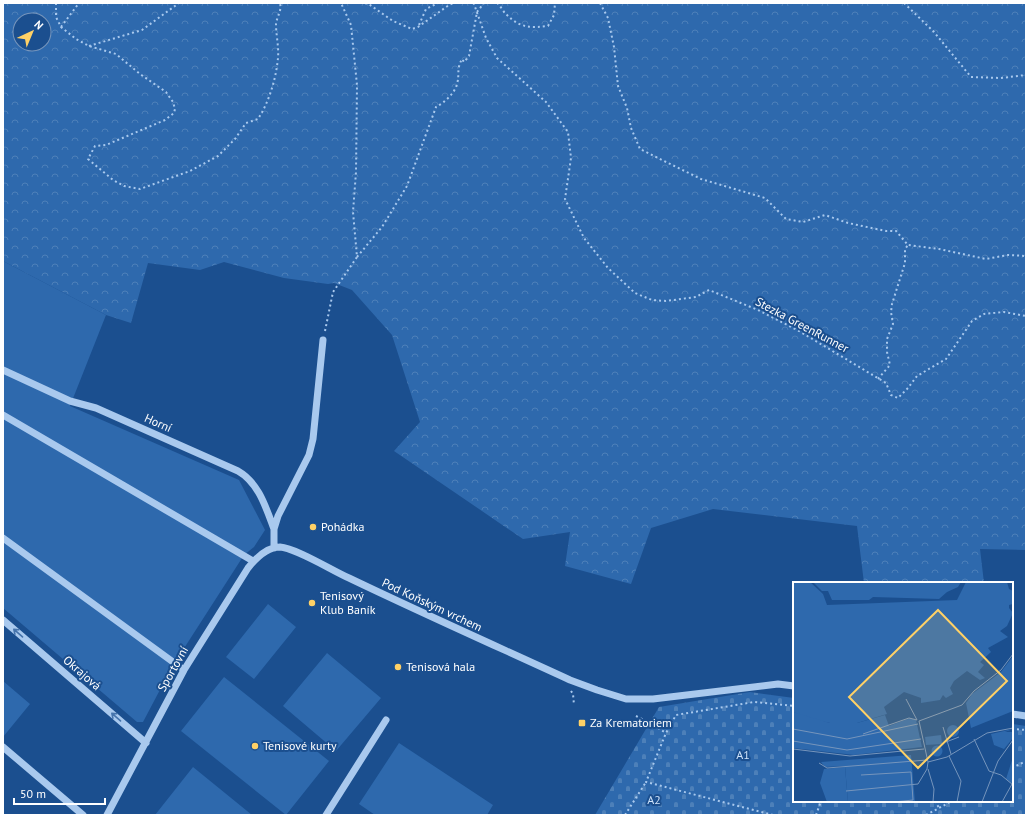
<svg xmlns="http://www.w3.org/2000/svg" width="1029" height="818" font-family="'PT Sans',sans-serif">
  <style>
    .forest { fill: url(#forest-crowns); fill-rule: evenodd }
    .cemetery { fill: url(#cemetery-stones) }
    .green { fill: #2e69ad }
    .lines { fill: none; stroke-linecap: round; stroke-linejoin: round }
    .path { stroke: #a9c9ee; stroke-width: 2; stroke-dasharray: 2 3; stroke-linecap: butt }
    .minor { stroke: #a9c9ee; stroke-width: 7 }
    .oneway { stroke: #4674ac }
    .poi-dot { fill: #ffd166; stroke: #1b4f8f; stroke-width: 1.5 }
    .labels { text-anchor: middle; stroke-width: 4; stroke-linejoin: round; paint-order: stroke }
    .street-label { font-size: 12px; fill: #fff; stroke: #1b4f8f }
    .poi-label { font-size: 12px; fill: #fff; stroke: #1b4f8f; text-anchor: start }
    .park-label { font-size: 12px; fill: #cfe3fa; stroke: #1b4f8f }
    .inset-road { fill: none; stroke: #7695bc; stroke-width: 1 }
    .view { fill: #ffd166; fill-opacity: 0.15; stroke: #ffd166; stroke-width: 2 }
    .inset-edge { fill: none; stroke: #fff; stroke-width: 2 }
  </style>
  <defs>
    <pattern id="forest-crowns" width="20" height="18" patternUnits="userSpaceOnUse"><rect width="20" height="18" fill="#2e69ad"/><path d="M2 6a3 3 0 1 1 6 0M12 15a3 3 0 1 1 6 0" fill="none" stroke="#4d80b9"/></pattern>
    <pattern id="cemetery-stones" width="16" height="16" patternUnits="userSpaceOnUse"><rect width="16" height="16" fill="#2e69ad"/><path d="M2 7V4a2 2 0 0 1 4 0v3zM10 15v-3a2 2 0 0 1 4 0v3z" fill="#4d80b9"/></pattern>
  </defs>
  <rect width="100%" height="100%" fill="#1b4f8f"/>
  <!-- forest -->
  <path class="forest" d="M3,3H1026V550L980,549L984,583H864L857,526L713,509L651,528L631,584L565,566L570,532L523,539L394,451L420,422L392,335L352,290L334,283L328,284L284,278L224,262L200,270L148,263L131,323L106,315L3,261ZM20,20H44V44H20Z"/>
  <!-- cemetery -->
  <path class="cemetery" d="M750,692L794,698V801H1012V724L1026,726V815H595L659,707Z"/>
  <!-- green -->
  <path class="green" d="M3,261L106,315L70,406L239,480L265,530L254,547L244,555L172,667L143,722H137L3,608Z
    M268,604L296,627L254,679L226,657Z
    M327,653L381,698L336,751L283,706Z
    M224,677L329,761L286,815L181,731Z
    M3,681L30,704L3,737Z
    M399,743L493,805L487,815H375L359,804Z
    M193,767L252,815H155Z"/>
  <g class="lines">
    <!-- path -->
    <path class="path" d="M56,3V17L61,27L76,39L89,46L116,54L140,74L166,92L173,102L175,109L174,113L165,120L106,145L95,146L88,159L113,180L124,186L140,189L190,171L218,156L235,139L246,123L258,119C269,102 276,79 278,58C279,47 276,35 276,24C277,16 282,11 280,3
      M365,3L370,5L393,21L412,29L418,27L449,5L454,3
      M473,3L474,4L486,38L497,58L546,102L568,132L571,158L565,199L584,238L608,268L635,293L652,300L666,301L696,297L709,290L758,310L799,331L886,383L891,395L898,398L908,388L917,376L946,359L972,321L984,314L1004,312L1026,316
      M497,3C501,6 503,12 507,15C520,28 531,28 548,26L554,15L555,3
      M600,3L608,18L614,47L618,86L627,108L631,128L640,149L664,161L701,179L765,198L786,219L803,222L825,215L848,223L886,231H896L908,245L939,249L986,259L1008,255L1026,256
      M904,3L934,32L971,77L1001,78L1026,75
      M419,25L426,9L438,3
      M61,27L79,3
      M89,46L142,30L179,3
      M357,257L382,227L407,186L436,107C444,103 455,93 457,84C460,74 456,70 462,59L464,62L469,56L477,12L484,3
      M325,331L333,292L357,257L353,212L356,172L357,85L351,25L341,3
      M878,379L890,365L887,352V339L893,324L891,312L892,304L905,263V249L908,245
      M571,691L573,694L574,705
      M636,716L650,723L666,733
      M1012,729L1026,730
      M1012,768L1026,761
      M935,801L939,808
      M625,815L646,782
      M773,815L646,782L666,733L676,715L754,702L794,706
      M816,815L821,801
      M926,815L952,801"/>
    <!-- minor -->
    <path class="minor" d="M3,370L70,401L96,408L238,471C259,483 266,508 274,529
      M3,415L253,561
      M3,538L184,670
      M274,548V529L278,516L309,455L313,439L323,340
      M3,620L146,743
      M1012,714L1026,716
      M3,747L83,815
      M107,815L184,670L248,568C256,558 267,547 280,547C296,548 333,571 349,578C422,613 496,646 570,680L597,690L626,699H653L778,684L794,686
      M326,815L386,720"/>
  </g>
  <!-- one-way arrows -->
  <defs><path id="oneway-shaft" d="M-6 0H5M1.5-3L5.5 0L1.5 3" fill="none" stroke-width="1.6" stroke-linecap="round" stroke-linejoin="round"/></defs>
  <g class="oneway">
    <use href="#oneway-shaft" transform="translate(18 633) rotate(-139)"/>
    <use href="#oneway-shaft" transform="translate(116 717) rotate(-139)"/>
  </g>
  <!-- markers -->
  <g class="poi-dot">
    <circle cx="313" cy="527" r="4"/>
    <circle cx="312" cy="603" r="4"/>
    <circle cx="398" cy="667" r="4"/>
    <rect x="578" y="719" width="8" height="8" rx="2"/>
    <circle cx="255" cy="746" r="4"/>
  </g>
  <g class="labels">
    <!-- street labels -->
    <g class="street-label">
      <text transform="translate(802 325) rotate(28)" y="4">Stezka GreenRunner</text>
      <text transform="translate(158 423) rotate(24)" y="4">Horní</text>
      <text transform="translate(432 605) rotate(25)" y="4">Pod Koňským vrchem</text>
      <text transform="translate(173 669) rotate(-61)" y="4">Sportovní</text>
      <text transform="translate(82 673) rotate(41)" y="4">Okrajová</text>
    </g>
    <!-- poi labels -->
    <g class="poi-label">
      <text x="321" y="531">Pohádka</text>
      <text x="320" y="600">Tenisový<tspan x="320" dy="14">Klub Baník</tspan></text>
      <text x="406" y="671">Tenisová hala</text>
      <text x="590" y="727">Za Krematoriem</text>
      <text x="263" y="750">Tenisové kurty</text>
    </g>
    <!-- park labels -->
    <g class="park-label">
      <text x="743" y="759">A1</text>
      <text x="654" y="804">A2</text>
    </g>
  </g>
  <!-- overview -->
  <g transform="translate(793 582)">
    <rect width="220" height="220" fill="#1b4f8f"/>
    <path d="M0,0H17L30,12L34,23L164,18L173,0H214L216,7L220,9V22L216,23V26L220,31L214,44L207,49L215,55L195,66L198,70L187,80L191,83L185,90L192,96L187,98L174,89L161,99L157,106L160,112L153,116L150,113L147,118L128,121V116L111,110L91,125L94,132L64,141H37L13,136L0,130ZM20,0H168L165,5L154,10L146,17L80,15L76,18H39L35,9H29ZM220,147L212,150H220V156L211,167L201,163L198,152ZM220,175V203L213,197ZM52,185L55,220H34L27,201L31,187Z" fill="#2e69ad"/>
    <path d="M220,74V129L178,146L173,121L179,112L208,90Z" fill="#2e69ad"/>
    <path d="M0,130L37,141H64L92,133L96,144L117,136L123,138L129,165L61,173L0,166ZM154 149a6 6 0 1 1 12 0a6 6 0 1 1-12 0ZM148,153L149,162L133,163L132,155ZM138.5 169a5.5 5.5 0 1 1 11 0a5.5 5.5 0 1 1-11 0ZM118,173L122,220H55L52,184L32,185L28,180Z" fill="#2e69ad"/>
    <path class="inset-road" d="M113,117L124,138M126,139L169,123L181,109L208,88L220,72M150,145L158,172M0,147L54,157L125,142M70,152L116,136L124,138M181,157L196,189L208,193L220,203M0,159L54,168L128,157M153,160L166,155M0,167L57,174L131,167M156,174L168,199L164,220M135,180L154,175L194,151L220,146M26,181L34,186L134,178M135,187L141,207L140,220M68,193L118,190L120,218L101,220M53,209L125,202L134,187L135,180L126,139M189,220L205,179L220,158M209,220L219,202"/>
    <path class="view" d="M145,28L214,99L125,186L56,115Z"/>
    <rect width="220" height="220" class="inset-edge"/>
  </g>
  <!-- border -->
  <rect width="1029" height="818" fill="none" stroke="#ffffff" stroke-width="8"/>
  <!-- north arrow -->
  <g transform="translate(32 32) rotate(44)"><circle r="19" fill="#1b4f8f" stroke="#7695bc"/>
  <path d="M0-3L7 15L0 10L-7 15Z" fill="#ffd166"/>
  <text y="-6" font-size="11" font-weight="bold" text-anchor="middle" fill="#ffffff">N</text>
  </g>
  <!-- scale -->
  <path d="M14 798v6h91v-6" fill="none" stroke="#ffffff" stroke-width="2"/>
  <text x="20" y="798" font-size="12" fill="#ffffff" stroke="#1b4f8f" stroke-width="3" paint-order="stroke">50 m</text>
</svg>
